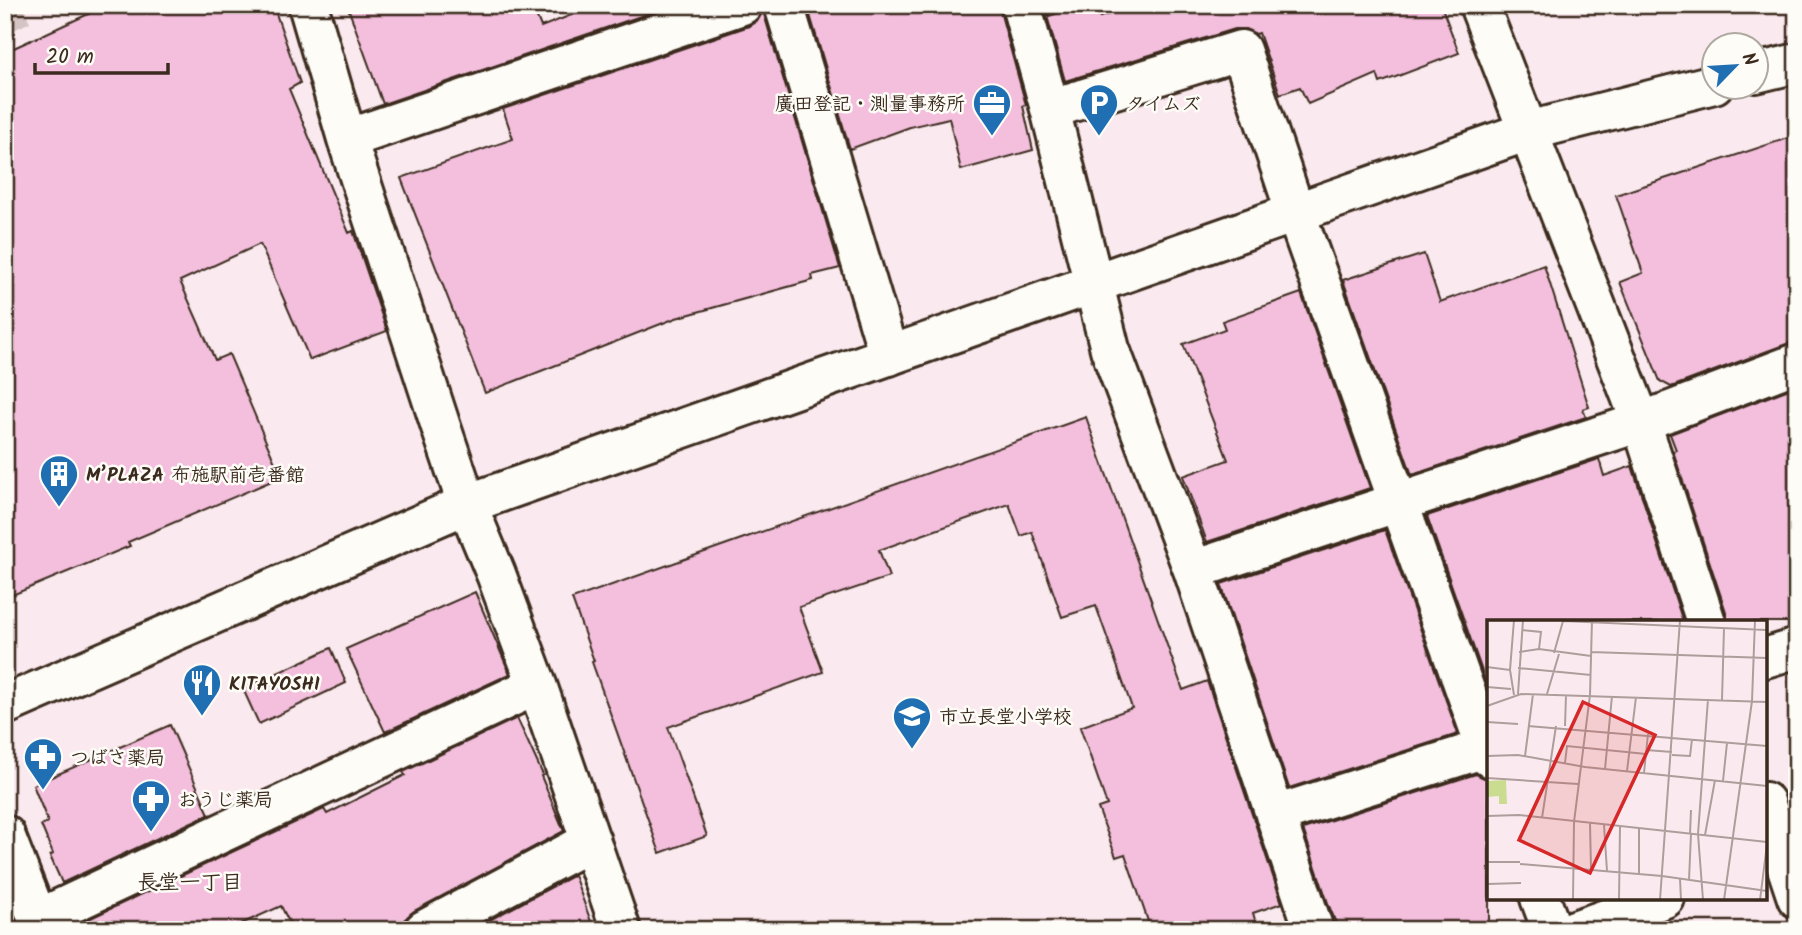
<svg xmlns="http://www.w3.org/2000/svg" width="1802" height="935" font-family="Kalam,'Klee One',sans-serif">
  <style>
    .building { fill: #f3bfdd; stroke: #3b2a1e; stroke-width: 2 }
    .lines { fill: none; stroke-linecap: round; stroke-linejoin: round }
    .secondary-tunnel { stroke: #d4c4c5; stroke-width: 38; stroke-dasharray: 38 19; stroke-linecap: butt }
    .street-casing { stroke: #3b2a1e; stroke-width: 44 }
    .secondary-casing { stroke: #3b2a1e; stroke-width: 44 }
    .street { stroke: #fdfcf7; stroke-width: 38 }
    .secondary { stroke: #fdfcf7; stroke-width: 38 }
    .labels { text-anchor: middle; stroke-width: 5; stroke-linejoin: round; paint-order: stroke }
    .poi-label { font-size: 19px; font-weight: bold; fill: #3b2a1e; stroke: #fdfcf7; text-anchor: start }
    .neighbourhood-label { font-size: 21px; font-weight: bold; fill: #3b2a1e; stroke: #fdfcf7 }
    .inset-road { fill: none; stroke: #ae9d9b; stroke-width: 2 }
    .view { fill: #d62828; fill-opacity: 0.15; stroke: #d62828; stroke-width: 3.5 }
    .inset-edge { fill: none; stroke: #3b2a1e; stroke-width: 3.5 }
  </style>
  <rect width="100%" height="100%" fill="#faeaef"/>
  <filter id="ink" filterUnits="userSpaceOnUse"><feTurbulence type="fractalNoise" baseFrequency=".0143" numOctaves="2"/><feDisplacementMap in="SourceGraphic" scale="14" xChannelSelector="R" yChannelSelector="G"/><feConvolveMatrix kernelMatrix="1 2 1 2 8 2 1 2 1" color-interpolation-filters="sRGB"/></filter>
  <g filter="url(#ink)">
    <!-- building -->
    <path class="building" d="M108,5H273L300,83L289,89L349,233L353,231L387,331L310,360L260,244L180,281L215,360L229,354L281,477L128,542L130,546L5,598V52Z
      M347,5H532L541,27L597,5H673L383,104Z
      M807,5H1000V11L1026,105L1023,106L1033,150L961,170L949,118L910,127L850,149Z
      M1044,5H1047L1049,16L1085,5H1097L1100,17L1138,5H1441L1459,53L1380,83L1377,74L1308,104L1300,87L1280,94L1259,33L1256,34L1245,29H1235L1065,81Z
      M763,11L840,268L812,275L813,280L676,318L485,393L401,178L513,139L503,109L749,26L758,20Z
      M1797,135V342L1789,343L1671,387L1660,381L1620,282L1643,273L1616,195Z
      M1424,254L1440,302L1544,265L1589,407L1583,409L1586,417L1412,475L1343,280Z
      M1301,293L1370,488L1207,542L1183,476L1228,460L1183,344L1225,329L1222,321Z
      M1797,386V622H1727V615L1673,451L1676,450L1670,434Z
      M1086,417L1183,690L1207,681L1282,903L1253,913L1258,930H1151L1125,854L1116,857L1098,808L1107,805L1080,727L1132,708L1096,606L1062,617L1032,532L1021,536L1009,504L879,550L889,577L799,607L823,672L668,727L707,836L660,853L592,662L594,661L572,599Z
      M1599,459L1604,476L1632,466L1683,622H1489V691L1427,516Z
      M1385,530L1458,734L1289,788L1221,584Z
      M475,592L510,674L385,732L346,649Z
      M331,648L346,683L259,724L243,689Z
      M517,718L543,775L541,776L564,831L414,911L405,919L402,930H293L281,906L228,930H83L80,923L324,809L327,814L405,775L403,772Z
      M170,725L209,814L62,883L50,856L53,854L41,825L48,822L33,785Z
      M1476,774L1484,778H1489V930H1339L1329,906L1303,829Z
      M574,875L594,930H471Z"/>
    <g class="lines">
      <!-- secondary-tunnel -->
      <path class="secondary-tunnel" d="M5,13L22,5"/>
      <!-- street casing -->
      <g class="street-casing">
        <path id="street" d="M308,5L347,139L441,427L467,504L496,574L537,685L621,930
          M784,5L889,356
          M1021,5L1050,109L1110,349L1193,570L1314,930
          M1479,5L1641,422L1706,622
          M1050,109L1241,50L1296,214L1489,757
          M347,139L742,5
          M1193,570L1641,422L1797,363
          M1765,658L1797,648
          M1765,802L1797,898
          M1275,815L1489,747
          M5,835L42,930
          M1540,898L1552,930
          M38,919L537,685
          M424,930L591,841
          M1575,930L1665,898"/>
      </g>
      <!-- secondary casing -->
      <g class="secondary-casing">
        <path id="secondary" d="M1756,73L1797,63
          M5,705L467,504L1528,131L1714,84"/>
      </g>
      <!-- street -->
      <use href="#street" class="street"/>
      <!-- secondary -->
      <use href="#secondary" class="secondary"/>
    </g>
  </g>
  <!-- icons -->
  <defs>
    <g id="office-pin" transform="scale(2.0125)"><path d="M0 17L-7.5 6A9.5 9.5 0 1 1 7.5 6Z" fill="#1f6fb2" stroke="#fdfcf7"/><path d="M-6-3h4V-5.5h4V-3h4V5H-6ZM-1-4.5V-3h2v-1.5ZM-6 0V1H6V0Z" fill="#fff"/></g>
    <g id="parking-pin" transform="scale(2.0125)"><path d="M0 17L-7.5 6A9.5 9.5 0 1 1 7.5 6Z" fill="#1f6fb2" stroke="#fdfcf7"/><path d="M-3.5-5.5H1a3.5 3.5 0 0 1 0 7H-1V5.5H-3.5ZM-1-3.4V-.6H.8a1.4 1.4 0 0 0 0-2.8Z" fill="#fff"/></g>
    <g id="building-pin" transform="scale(2.0125)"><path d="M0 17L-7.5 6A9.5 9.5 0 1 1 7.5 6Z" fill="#1f6fb2" stroke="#fdfcf7"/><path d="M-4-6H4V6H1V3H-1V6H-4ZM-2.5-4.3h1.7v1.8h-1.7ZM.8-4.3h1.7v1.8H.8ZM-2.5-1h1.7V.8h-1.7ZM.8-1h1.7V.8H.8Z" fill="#fff"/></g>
    <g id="restaurant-pin" transform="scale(2.0125)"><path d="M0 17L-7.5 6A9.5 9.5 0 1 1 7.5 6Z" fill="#1f6fb2" stroke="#fdfcf7"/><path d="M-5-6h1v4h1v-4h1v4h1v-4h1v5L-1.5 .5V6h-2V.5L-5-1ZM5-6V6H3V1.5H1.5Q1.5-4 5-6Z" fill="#fff"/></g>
    <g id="school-pin" transform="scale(2.0125)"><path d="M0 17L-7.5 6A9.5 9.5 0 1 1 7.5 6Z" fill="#1f6fb2" stroke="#fdfcf7"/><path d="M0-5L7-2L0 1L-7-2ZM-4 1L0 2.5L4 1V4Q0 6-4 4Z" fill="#fff"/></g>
    <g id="pharmacy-pin" transform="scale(2.0125)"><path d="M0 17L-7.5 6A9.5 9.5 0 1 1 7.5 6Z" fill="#1f6fb2" stroke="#fdfcf7"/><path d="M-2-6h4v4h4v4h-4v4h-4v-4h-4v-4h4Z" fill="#fff"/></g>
  </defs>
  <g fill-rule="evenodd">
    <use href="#office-pin" x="992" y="103"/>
    <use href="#parking-pin" x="1099" y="103"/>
    <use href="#building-pin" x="59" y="474"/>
    <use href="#restaurant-pin" x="202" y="683"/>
    <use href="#school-pin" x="912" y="716"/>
    <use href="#pharmacy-pin" x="43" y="757"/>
    <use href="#pharmacy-pin" x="151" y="799"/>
  </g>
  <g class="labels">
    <!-- poi labels -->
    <g class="poi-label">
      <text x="965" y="110" text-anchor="end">廣田登記・測量事務所</text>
      <text x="1126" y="110">タイムズ</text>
      <text x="86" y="481">M’PLAZA 布施駅前壱番館</text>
      <text x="229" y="690">KITAYOSHI</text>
      <text x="939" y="723">市立長堂小学校</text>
      <text x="70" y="764">つばさ薬局</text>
      <text x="178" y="806">おうじ薬局</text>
    </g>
    <!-- neighbourhood labels -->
    <g class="neighbourhood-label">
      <text x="190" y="889">長堂一丁目</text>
    </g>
  </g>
  <!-- overview -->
  <g transform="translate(1487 620)">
    <rect width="280" height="280" fill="#faeaef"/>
    <path d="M19,160L20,184H12V176L0,177V161Z" fill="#cadc90"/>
    <path class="inset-road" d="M27,0L23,50L27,75M35,10L54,12L52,29M32,32L52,29L104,36M104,32L280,38M67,33L76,1L280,10M0,47L23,50M31,48L104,55M0,67L24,69M31,74L36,0M60,74L72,34M235,80L237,8M265,81L268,0M0,86L34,74L280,82M0,102L31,104M41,106L280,126M78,106L79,75M159,130L185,132M185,135L203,136L205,119M0,136L31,135L98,147L280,166M38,136L46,74M78,143L80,126L159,134M118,149L125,76M140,151L149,77M157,153L161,114M0,158L91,164M236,161L240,123M0,196L32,195L280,222M55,198L69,106M103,203L104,250M117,205L120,251M203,214L204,190M218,215L228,160M0,242H33M33,244L175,256L280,271M152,254V208M193,259L194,280M202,260L204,214M0,264L34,263M86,280L87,202L103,75L105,0M132,280L133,206M173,280L193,0M216,280L211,214L221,79M237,280L265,81M273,280L280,224"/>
    <path class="view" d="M96,82L168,115L103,253L32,220Z"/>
    <rect width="280" height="280" class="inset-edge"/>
  </g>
  <!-- margin -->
  <rect width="1802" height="935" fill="none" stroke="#fdfcf7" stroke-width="28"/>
  <rect x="14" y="14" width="1774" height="907" fill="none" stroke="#3b2a1e" stroke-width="2.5" filter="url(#ink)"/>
  <!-- north arrow -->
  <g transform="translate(1735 66) rotate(65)"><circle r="33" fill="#fdfcf7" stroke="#afa8a0" stroke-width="2"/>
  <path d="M0-5L12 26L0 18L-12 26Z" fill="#1f6fb2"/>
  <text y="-10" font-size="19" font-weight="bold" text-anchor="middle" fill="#3b2a1e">N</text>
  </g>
  <!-- scale -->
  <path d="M35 63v10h133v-10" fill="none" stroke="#3b2a1e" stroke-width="3.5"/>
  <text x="46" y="63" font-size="21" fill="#3b2a1e" stroke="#fdfcf7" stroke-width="5" paint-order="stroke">20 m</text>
</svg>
